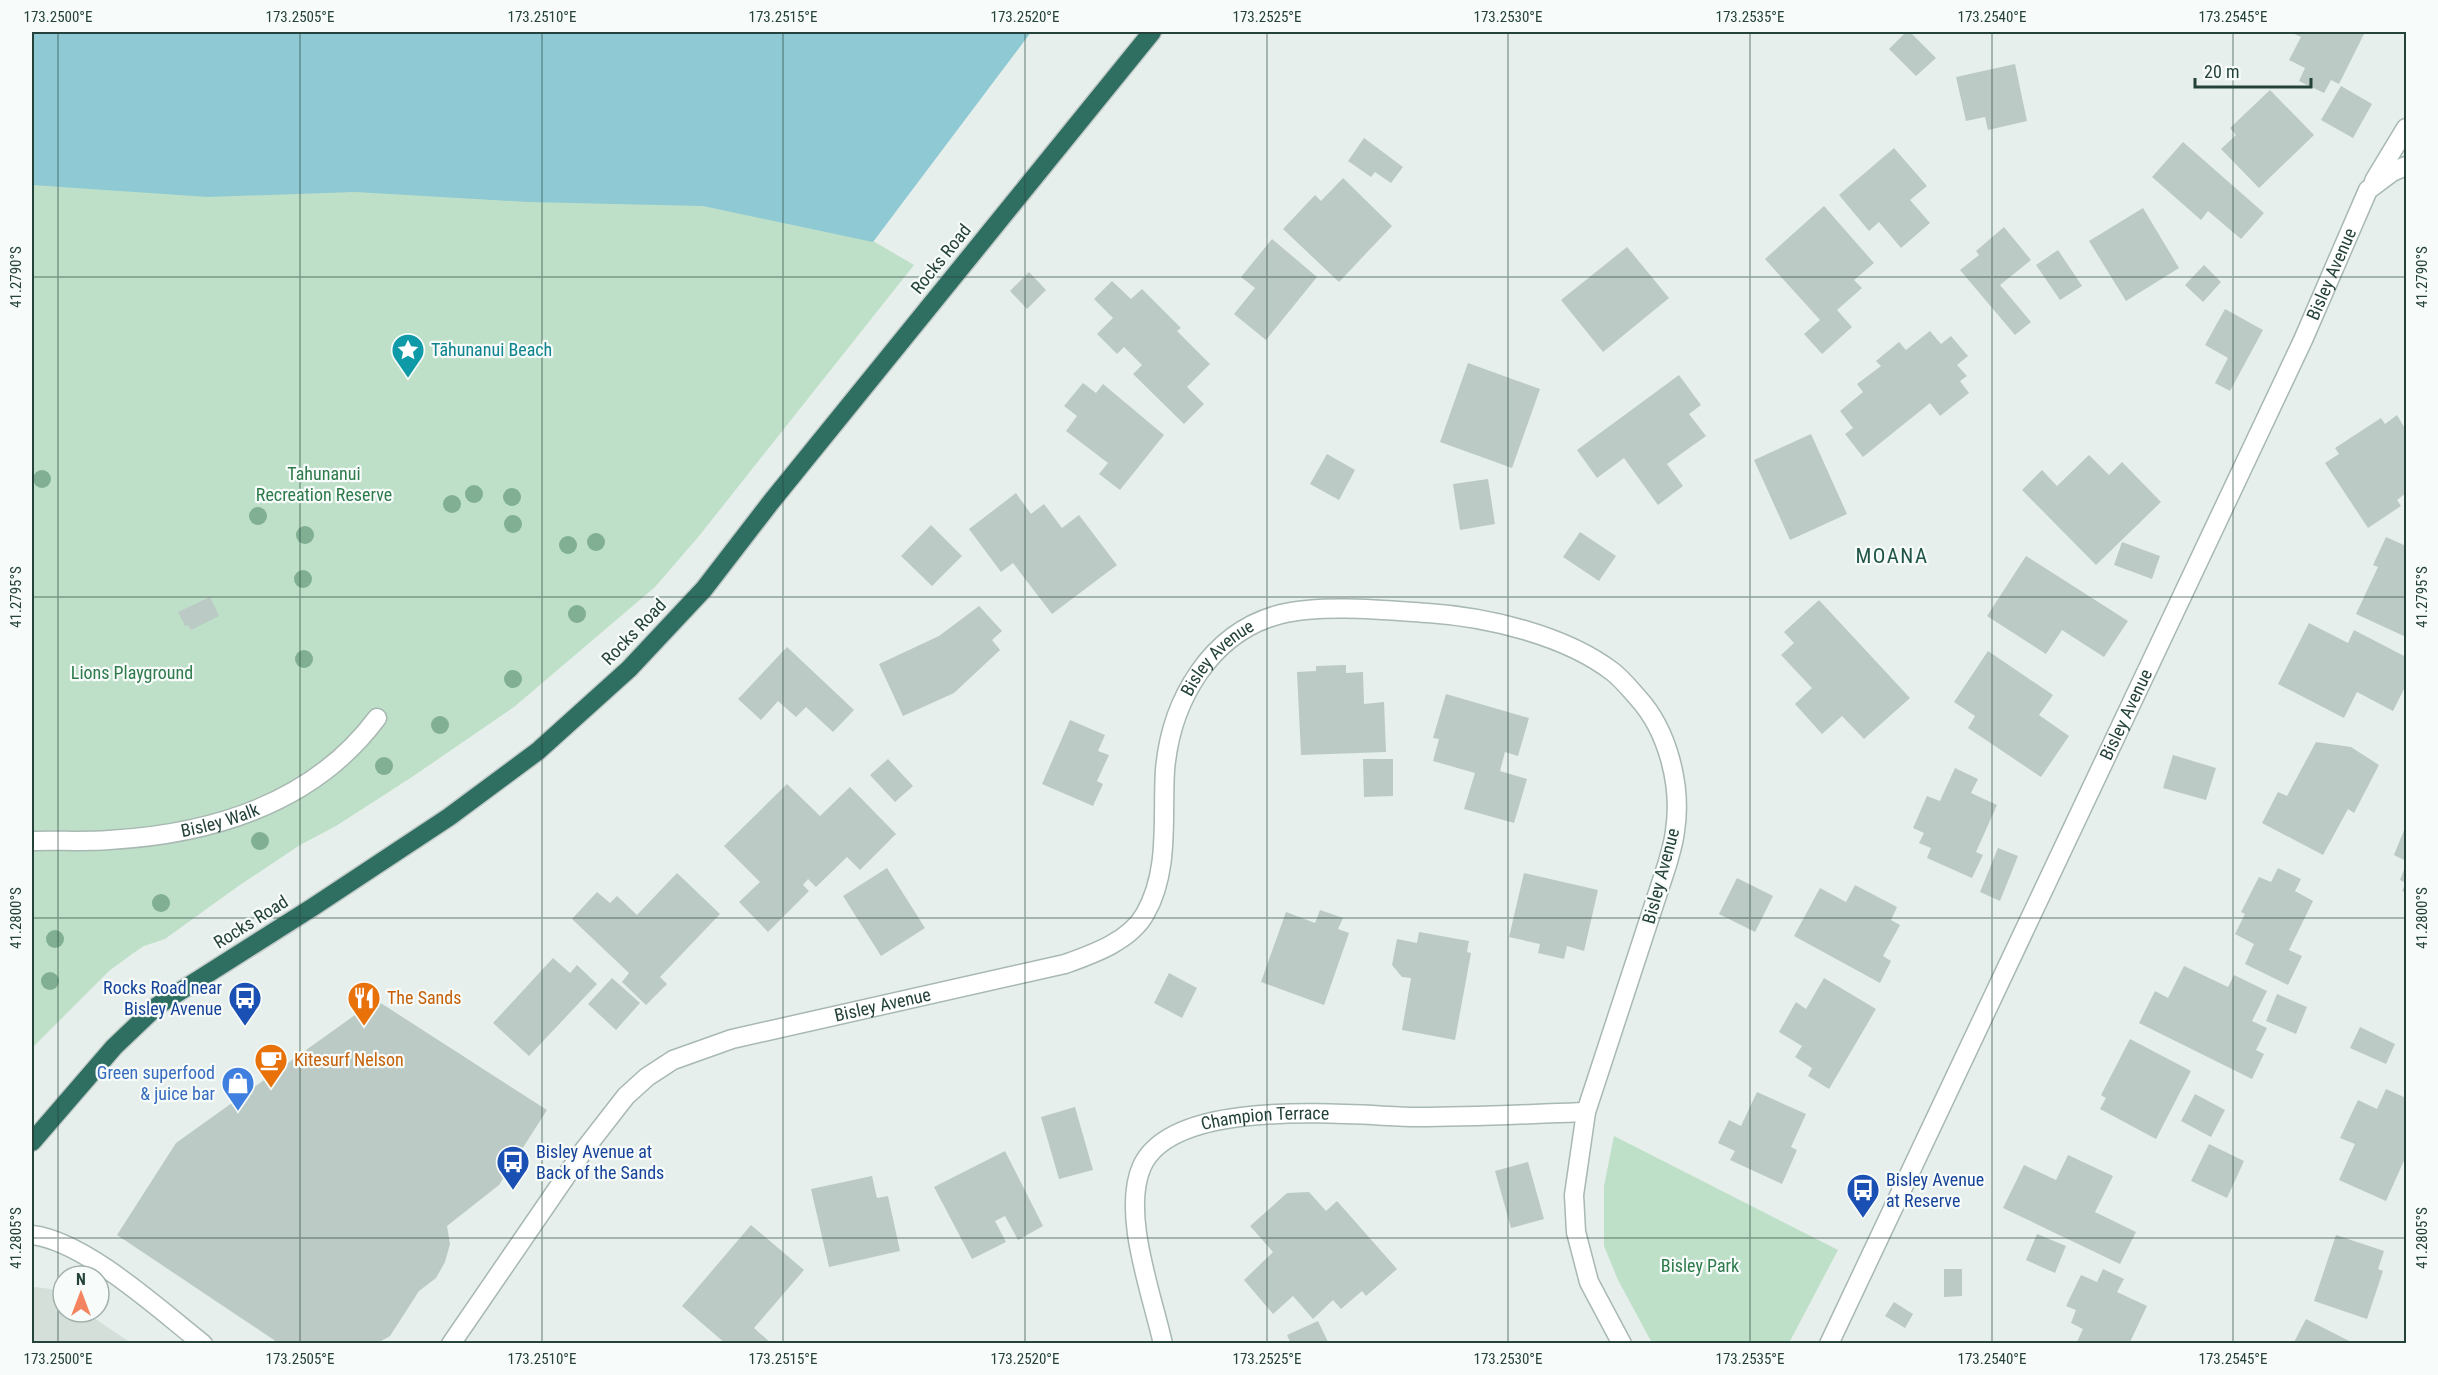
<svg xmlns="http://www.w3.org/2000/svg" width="2438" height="1375" font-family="'Roboto Condensed',sans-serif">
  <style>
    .built { fill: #d4dfda }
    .green { fill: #bfe0c8 }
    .water { fill: #8ec9d4 }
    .building { fill: #bbcac4 }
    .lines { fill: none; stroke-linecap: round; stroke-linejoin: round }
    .minor-casing { stroke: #a8b8b2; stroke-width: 21 }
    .highway-casing { stroke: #c2cac8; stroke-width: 21 }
    .minor { stroke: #fff; stroke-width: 18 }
    .highway { stroke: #2f6f62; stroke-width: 18 }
    .tree { fill: #80af93 }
    .ticks { fill: none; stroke: #24423a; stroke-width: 1.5; stroke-opacity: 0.45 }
    .labels { text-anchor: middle; stroke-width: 4.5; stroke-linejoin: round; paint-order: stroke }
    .street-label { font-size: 18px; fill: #24423a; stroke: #f7fbf9 }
    .culture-label { font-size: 18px; fill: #0d838f; stroke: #f7fbf9; text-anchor: start }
    .park-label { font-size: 18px; fill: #2d7a4b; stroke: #f7fbf9 }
    .transit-label { font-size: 18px; fill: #164399; stroke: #f7fbf9; text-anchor: start }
    .food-label { font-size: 18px; fill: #c56008; stroke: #f7fbf9; text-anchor: start }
    .shop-label { font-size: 18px; fill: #366cbe; stroke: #f7fbf9; text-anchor: end }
    .quarter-label { font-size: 21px; letter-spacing: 1.5px; fill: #1f5548; stroke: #f7fbf9 }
    .neatline { fill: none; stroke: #24423a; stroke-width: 2 }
    .ticks-label { font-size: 15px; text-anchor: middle; fill: #24423a }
  </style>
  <rect width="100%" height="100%" fill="#e6efeb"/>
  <!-- built -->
  <path class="built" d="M35,1287L51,1289L63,1297V1312H85L131,1343H32V1291Z"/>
  <!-- green -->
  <path class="green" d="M32,32H1031L873,241L914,265L699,536L655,587L514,707L412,777L336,826L300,845L237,887L165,939L144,946L132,954L109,971L32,1048Z
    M1614,1136L1838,1250L1789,1343H1652L1618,1280L1604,1246V1186Z"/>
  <!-- water -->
  <path class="water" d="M32,32H1031L873,242L703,206L528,202L355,192L208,197L32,185Z"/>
  <!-- building -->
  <path class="building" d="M1906,32H1910L1936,58L1916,76L1889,49Z
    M2290,32H2365L2339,84L2331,80L2324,93L2299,81L2305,68L2289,60L2301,37Z
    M2015,64L2027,121L1988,130L1985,117L1966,121L1956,77Z
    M2341,86L2372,104L2353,138L2321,120Z
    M2270,90L2314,135L2259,188L2221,149L2236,135L2230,128Z
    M1364,138L1403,167L1391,183L1375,172L1371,177L1348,161Z
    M2183,142L2264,213L2241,239L2208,211L2201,220L2152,177Z
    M1894,148L1927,186L1910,200L1930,223L1901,248L1879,222L1869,231L1839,195Z
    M1343,178L1392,226L1339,282L1283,229L1315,195L1321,201Z
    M1824,206L1874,263L1854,280L1862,288L1837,310L1852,327L1822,354L1804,334L1820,320L1765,259Z
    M2143,208L2179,268L2126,301L2089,241Z
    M2004,227L2031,260L2000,285L2031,322L2015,335L1960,270L1979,255L1976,251Z
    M1272,239L1317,277L1266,340L1234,314L1255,288L1241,277Z
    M1627,247L1669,298L1603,352L1561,300Z
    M2058,250L2082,286L2060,300L2036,265Z
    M2204,265L2221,282L2203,302L2185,285Z
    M1029,272L1046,290L1027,309L1010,291Z
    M1112,281L1131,299L1142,289L1181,328L1177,331L1210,364L1187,387L1204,404L1184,424L1133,374L1142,365L1124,347L1117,354L1097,334L1113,318L1094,299Z
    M2225,309L2263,330L2230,391L2215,383L2228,358L2205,345Z
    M1930,331L1941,344L1951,336L1968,356L1957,365L1967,376L1960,381L1969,393L1940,416L1930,403L1863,457L1845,434L1853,428L1840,411L1863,392L1857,384L1881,366L1876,361L1899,342L1906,350Z
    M1468,363L1540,389L1512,468L1440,442Z
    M1679,375L1701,405L1689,414L1706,436L1667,464L1683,486L1658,505L1624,458L1597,478L1577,450Z
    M1083,383L1096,393L1103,384L1164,435L1120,490L1099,474L1108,463L1066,431L1077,416L1064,406Z
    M2397,415L2406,430V493L2397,500L2401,506L2368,528L2325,463L2339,454L2335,448L2381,418L2385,424Z
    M1811,434L1847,514L1790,540L1754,460Z
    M1327,454L1355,470L1339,500L1310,484Z
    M2089,455L2109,475L2122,462L2161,502L2096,565L2022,490L2042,470L2057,486Z
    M1488,479L1495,524L1460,530L1453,484Z
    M1016,493L1031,514L1044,504L1062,528L1079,515L1117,565L1052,614L1013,563L1001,572L969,529Z
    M931,525L962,556L932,586L901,556Z
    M1580,532L1616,556L1599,581L1563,557Z
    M2386,537L2406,546V637L2356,614L2378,567L2373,565Z
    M2122,542L2160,556L2152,579L2114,565Z
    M2026,556L2128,621L2104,657L2062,630L2046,654L1987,616Z
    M210,597L219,616L191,630L188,625L185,626L178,612Z
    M1819,600L1910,698L1864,739L1842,716L1822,734L1795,704L1812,688L1781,655L1794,643L1784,632Z
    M979,606L1002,631L992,640L1000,650L954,693L903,716L879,664L939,636Z
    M2309,623L2348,643L2354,630L2406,657V685L2393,711L2357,692L2344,718L2278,684Z
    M787,647L854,710L833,732L806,707L796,717L778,701L761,720L738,699Z
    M1988,651L2053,695L2039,715L2069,736L2041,777L1968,728L1975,716L1954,702Z
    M1346,665V673L1363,672L1364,704L1384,702L1386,752L1301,755L1297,672L1316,671V666Z
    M1446,694L1529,718L1518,756L1505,752L1500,771L1527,779L1514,823L1464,809L1475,773L1433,761L1439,739L1433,738Z
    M1070,720L1105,735L1098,751L1109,755L1097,781L1103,784L1093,806L1042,784Z
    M2316,742L2351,747L2379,765L2354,813L2348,809L2323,855L2262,823L2278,792L2287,796Z
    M2173,755L2216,768L2206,800L2163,788Z
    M888,759L913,786L895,802L870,775Z
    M1363,759H1393V796L1364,797Z
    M1955,768L1978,779L1971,793L1997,805L1976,852L1983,855L1972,878L1927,858L1931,848L1919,843L1924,833L1913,828L1927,796L1940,801Z
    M787,784L820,816L850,787L896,834L860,870L847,857L816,887L808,879L803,885L809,891L768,932L739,902L760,882L724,846Z
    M2406,825V861L2394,855Z
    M1998,848L2018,856L2000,901L1980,892Z
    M2406,864V893L2402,891L2406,883L2400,880Z
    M887,868L925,928L881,956L843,896Z
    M2278,868L2301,879L2295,891L2313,901L2289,950L2302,956L2288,985L2245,964L2254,944L2235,934L2245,914L2241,912L2259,877L2271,882Z
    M677,873L720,914L660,977L667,984L646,1005L622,982L629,973L572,919L597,892L610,903L617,896L637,915Z
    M1524,873L1598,890L1584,951L1567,946L1564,959L1538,953L1540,944L1509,937Z
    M1737,878L1773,896L1755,932L1719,914Z
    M1855,885L1897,907L1891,920L1900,925L1883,956L1891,961L1880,983L1794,936L1820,888L1846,902Z
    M1320,910L1343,918L1338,929L1349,933L1324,1005L1261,982L1286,912L1315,923Z
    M1419,932L1469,941L1467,952L1471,953L1455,1040L1402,1030L1411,978L1402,977L1392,965L1397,939L1417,943Z
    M553,958L570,973L577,965L597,984L529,1056L493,1023Z
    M2184,966L2228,987L2234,975L2267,991L2252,1021L2267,1028L2256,1050L2264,1054L2252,1079L2139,1023L2155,991L2168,998Z
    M1169,973L1197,988L1182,1018L1154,1003Z
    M612,978L640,1003L616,1030L588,1004Z
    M1824,978L1876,1009L1829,1089L1808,1076L1812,1068L1795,1057L1802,1046L1779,1032L1796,1002L1806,1009Z
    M2277,994L2307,1007L2296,1034L2266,1021Z
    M376,1000L547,1110L499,1185L447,1226L450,1244L445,1262L436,1278L419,1291L390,1336L376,1344H280L117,1235L176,1143Z
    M2360,1027L2395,1044L2386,1064L2350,1048Z
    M2130,1039L2191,1071L2156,1139L2100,1109L2106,1098L2101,1095Z
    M2386,1089L2406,1098V1156L2386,1201L2339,1180L2355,1144L2340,1138L2358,1100L2377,1109Z
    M1757,1092L1806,1114L1791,1147L1797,1150L1782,1184L1730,1160L1735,1151L1718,1143L1729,1120L1741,1126Z
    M2195,1094L2225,1110L2211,1137L2181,1121Z
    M1075,1107L1093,1170L1059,1179L1041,1117Z
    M2209,1144L2244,1161L2227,1198L2191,1181Z
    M1005,1151L1043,1226L1018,1240L1005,1216L995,1221L1006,1242L972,1259L934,1187Z
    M2068,1155L2113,1176L2095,1212L2136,1232L2120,1264L2003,1208L2024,1165L2056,1180Z
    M1528,1162L1544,1219L1511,1228L1495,1171Z
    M872,1176L877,1198L888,1196L900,1251L829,1267L811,1189Z
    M1309,1192L1326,1211L1337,1201L1397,1269L1366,1296L1362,1291L1341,1309L1333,1300L1313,1319L1293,1296L1273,1314L1244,1280L1273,1252L1250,1226L1287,1193Z
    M751,1225L804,1270L754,1328L772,1344H726L682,1306Z
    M2037,1234L2066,1246L2055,1273L2026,1260Z
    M2336,1235L2384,1251L2378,1269L2383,1271L2367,1319L2314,1301Z
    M1944,1269H1962V1296L1944,1297Z
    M2103,1269L2124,1279L2117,1292L2147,1306L2129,1344H2076L2083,1329L2071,1323L2076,1310L2066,1306L2081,1275L2097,1282Z
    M1894,1302L1913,1314L1905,1328L1885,1316Z
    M2306,1319L2355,1344H2293Z
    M1318,1321L1329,1344H1291L1287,1335Z"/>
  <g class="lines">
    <!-- minor casing -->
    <g class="minor-casing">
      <g id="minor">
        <path d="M2374,181L2406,128"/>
        <path id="s1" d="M32,841C57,840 83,842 109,840C212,834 313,804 377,718"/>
        <path d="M32,1235C85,1241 160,1310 203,1344"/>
        <path id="s2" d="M451,1344L584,1150L626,1096L647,1077L673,1060L732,1039L1065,964C1093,954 1130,941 1145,914C1170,871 1162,817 1165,770C1171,701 1210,632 1281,614C1323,604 1384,610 1428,613C1487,617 1565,635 1613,672C1622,679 1630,689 1638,698C1668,731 1682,786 1675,831C1674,842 1670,854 1667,865L1586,1112L1574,1195L1576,1232L1589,1282L1622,1344"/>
        <path id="s3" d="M1163,1344C1152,1294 1121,1213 1142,1166C1175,1095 1353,1116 1417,1117C1473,1117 1530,1114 1586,1112"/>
        <path id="s4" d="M1829,1344L2303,340L2368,190L2392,172L2406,166"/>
      </g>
    </g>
    <!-- highway casing -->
    <g class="highway-casing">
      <path id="highway" d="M32,1142L114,1047L157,1006L313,907L449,817L538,751L629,669L704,589L771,502L1152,32"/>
    </g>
    <!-- minor -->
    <use href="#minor" class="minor"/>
    <!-- highway -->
    <use href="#highway" class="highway"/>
  </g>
  <!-- trees -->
  <g class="tree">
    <circle cx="42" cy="479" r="9"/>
    <circle cx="474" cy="494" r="9"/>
    <circle cx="512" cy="497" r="9"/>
    <circle cx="452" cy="504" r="9"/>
    <circle cx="258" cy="516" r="9"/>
    <circle cx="513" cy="524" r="9"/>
    <circle cx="305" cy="535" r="9"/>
    <circle cx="596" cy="542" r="9"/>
    <circle cx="568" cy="545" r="9"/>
    <circle cx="303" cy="579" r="9"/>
    <circle cx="577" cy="614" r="9"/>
    <circle cx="304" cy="659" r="9"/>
    <circle cx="513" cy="679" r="9"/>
    <circle cx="440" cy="725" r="9"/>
    <circle cx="384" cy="766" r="9"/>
    <circle cx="260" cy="841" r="9"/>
    <circle cx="161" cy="903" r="9"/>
    <circle cx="55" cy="939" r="9"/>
    <circle cx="50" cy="981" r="9"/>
  </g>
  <!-- ticks -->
  <path class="ticks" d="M58,32V1344M300,32V1344M542,32V1344M783,32V1344M1025,32V1344M1267,32V1344M1508,32V1344M1750,32V1344M1992,32V1344M2233,32V1344M32,277H2406M32,597H2406M32,918H2406M32,1238H2406"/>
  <!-- icons -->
  <defs>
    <g id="sight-pin" transform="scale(1.725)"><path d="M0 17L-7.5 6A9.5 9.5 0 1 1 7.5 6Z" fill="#0f9aa8" stroke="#f7fbf9"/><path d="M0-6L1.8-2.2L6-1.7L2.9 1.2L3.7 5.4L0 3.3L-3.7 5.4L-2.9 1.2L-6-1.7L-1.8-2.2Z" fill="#fff"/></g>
    <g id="bus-pin" transform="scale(1.725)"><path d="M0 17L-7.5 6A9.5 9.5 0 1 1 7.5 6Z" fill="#1a4fb4" stroke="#f7fbf9"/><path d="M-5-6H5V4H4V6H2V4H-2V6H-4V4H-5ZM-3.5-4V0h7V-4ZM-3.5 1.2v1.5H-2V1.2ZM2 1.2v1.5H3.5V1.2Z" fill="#fff"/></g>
    <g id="restaurant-pin" transform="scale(1.725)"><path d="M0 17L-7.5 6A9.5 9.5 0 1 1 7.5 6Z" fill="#e8710a" stroke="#f7fbf9"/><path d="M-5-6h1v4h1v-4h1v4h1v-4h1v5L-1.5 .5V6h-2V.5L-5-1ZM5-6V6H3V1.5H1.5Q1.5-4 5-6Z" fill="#fff"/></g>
    <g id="cafe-pin" transform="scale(1.725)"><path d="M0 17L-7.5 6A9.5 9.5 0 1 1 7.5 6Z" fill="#e8710a" stroke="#f7fbf9"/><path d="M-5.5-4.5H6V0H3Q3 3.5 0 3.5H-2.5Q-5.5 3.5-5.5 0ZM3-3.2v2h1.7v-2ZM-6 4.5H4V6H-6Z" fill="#fff"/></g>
    <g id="shop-pin" transform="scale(1.725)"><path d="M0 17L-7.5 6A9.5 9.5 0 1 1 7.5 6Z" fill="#3f7fe0" stroke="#f7fbf9"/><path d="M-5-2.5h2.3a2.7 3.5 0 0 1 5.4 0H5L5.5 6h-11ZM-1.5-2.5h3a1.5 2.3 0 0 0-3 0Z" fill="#fff"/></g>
  </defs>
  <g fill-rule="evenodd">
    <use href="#sight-pin" x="408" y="350"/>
    <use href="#bus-pin" x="245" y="998"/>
    <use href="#restaurant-pin" x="364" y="998"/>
    <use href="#cafe-pin" x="271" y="1060"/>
    <use href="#shop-pin" x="238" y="1083"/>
    <use href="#bus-pin" x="513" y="1162"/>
    <use href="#bus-pin" x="1863" y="1190"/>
  </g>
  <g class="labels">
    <!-- street labels -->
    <g class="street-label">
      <text transform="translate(941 259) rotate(-51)" y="6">Rocks Road</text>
      <text dy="6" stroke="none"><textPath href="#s4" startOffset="1182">Bisley Avenue</textPath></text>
      <text transform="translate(634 632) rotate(-46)" y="6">Rocks Road</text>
      <text dy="6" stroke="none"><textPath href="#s2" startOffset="1138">Bisley Avenue</textPath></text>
      <text dy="6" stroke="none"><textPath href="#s4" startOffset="696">Bisley Avenue</textPath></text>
      <text dy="6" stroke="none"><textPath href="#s1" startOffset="190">Bisley Walk</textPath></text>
      <text transform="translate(1661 876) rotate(-75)" y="6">Bisley Avenue</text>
      <text transform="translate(251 922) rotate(-32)" y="6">Rocks Road</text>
      <text dy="6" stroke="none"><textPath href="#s2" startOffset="580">Bisley Avenue</textPath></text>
      <text dy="6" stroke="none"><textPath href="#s3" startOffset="321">Champion Terrace</textPath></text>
    </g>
    <!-- culture labels -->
    <g class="culture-label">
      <text x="431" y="356">Tāhunanui Beach</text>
    </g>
    <!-- park labels -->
    <g class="park-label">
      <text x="324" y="480">Tahunanui<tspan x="324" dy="21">Recreation Reserve</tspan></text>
      <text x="132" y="679">Lions Playground</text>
      <text x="1700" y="1272">Bisley Park</text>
    </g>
    <!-- transit labels -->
    <g class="transit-label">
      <text x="222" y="994" text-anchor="end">Rocks Road near<tspan x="222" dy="21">Bisley Avenue</tspan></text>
      <text x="536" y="1158">Bisley Avenue at<tspan x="536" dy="21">Back of the Sands</tspan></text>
      <text x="1886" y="1186">Bisley Avenue<tspan x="1886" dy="21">at Reserve</tspan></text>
    </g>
    <!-- food labels -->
    <g class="food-label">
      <text x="387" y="1004">The Sands</text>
      <text x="294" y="1066">Kitesurf Nelson</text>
    </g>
    <!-- shop labels -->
    <g class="shop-label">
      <text x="215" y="1079">Green superfood<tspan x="215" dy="21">&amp; juice bar</tspan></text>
    </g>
    <!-- quarter labels -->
    <g class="quarter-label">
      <text x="1892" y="563">MOANA</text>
    </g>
  </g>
  <!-- border -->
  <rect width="2438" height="1375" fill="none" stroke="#f7fbf9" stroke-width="66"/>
  <!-- north arrow -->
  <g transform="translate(81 1294)"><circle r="28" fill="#f7fbf9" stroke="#a3b1ad" stroke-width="1.5"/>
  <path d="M0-4.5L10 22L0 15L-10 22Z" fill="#f4845f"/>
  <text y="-9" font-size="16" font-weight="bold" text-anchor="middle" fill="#24423a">N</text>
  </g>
  <!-- scale -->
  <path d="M2195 78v9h116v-9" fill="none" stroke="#24423a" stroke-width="3"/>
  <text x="2204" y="78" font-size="18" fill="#24423a" stroke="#f7fbf9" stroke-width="4.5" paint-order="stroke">20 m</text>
  <rect x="33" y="33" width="2372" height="1309" class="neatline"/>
  <g class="ticks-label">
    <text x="58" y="22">173.2500°E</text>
    <text x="300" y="22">173.2505°E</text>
    <text x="542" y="22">173.2510°E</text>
    <text x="783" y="22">173.2515°E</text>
    <text x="1025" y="22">173.2520°E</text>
    <text x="1267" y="22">173.2525°E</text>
    <text x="1508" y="22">173.2530°E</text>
    <text x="1750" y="22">173.2535°E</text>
    <text x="1992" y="22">173.2540°E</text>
    <text x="2233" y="22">173.2545°E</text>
    <text transform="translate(16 277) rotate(-90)" y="5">41.2790°S</text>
    <text transform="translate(2422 277) rotate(-90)" y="5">41.2790°S</text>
    <text transform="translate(16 597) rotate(-90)" y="5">41.2795°S</text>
    <text transform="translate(2422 597) rotate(-90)" y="5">41.2795°S</text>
    <text transform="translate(16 918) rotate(-90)" y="5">41.2800°S</text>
    <text transform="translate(2422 918) rotate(-90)" y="5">41.2800°S</text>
    <text transform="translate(16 1238) rotate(-90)" y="5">41.2805°S</text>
    <text transform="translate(2422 1238) rotate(-90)" y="5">41.2805°S</text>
    <text x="58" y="1364">173.2500°E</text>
    <text x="300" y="1364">173.2505°E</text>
    <text x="542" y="1364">173.2510°E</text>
    <text x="783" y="1364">173.2515°E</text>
    <text x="1025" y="1364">173.2520°E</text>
    <text x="1267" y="1364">173.2525°E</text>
    <text x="1508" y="1364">173.2530°E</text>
    <text x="1750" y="1364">173.2535°E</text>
    <text x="1992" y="1364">173.2540°E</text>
    <text x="2233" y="1364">173.2545°E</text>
  </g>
</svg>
